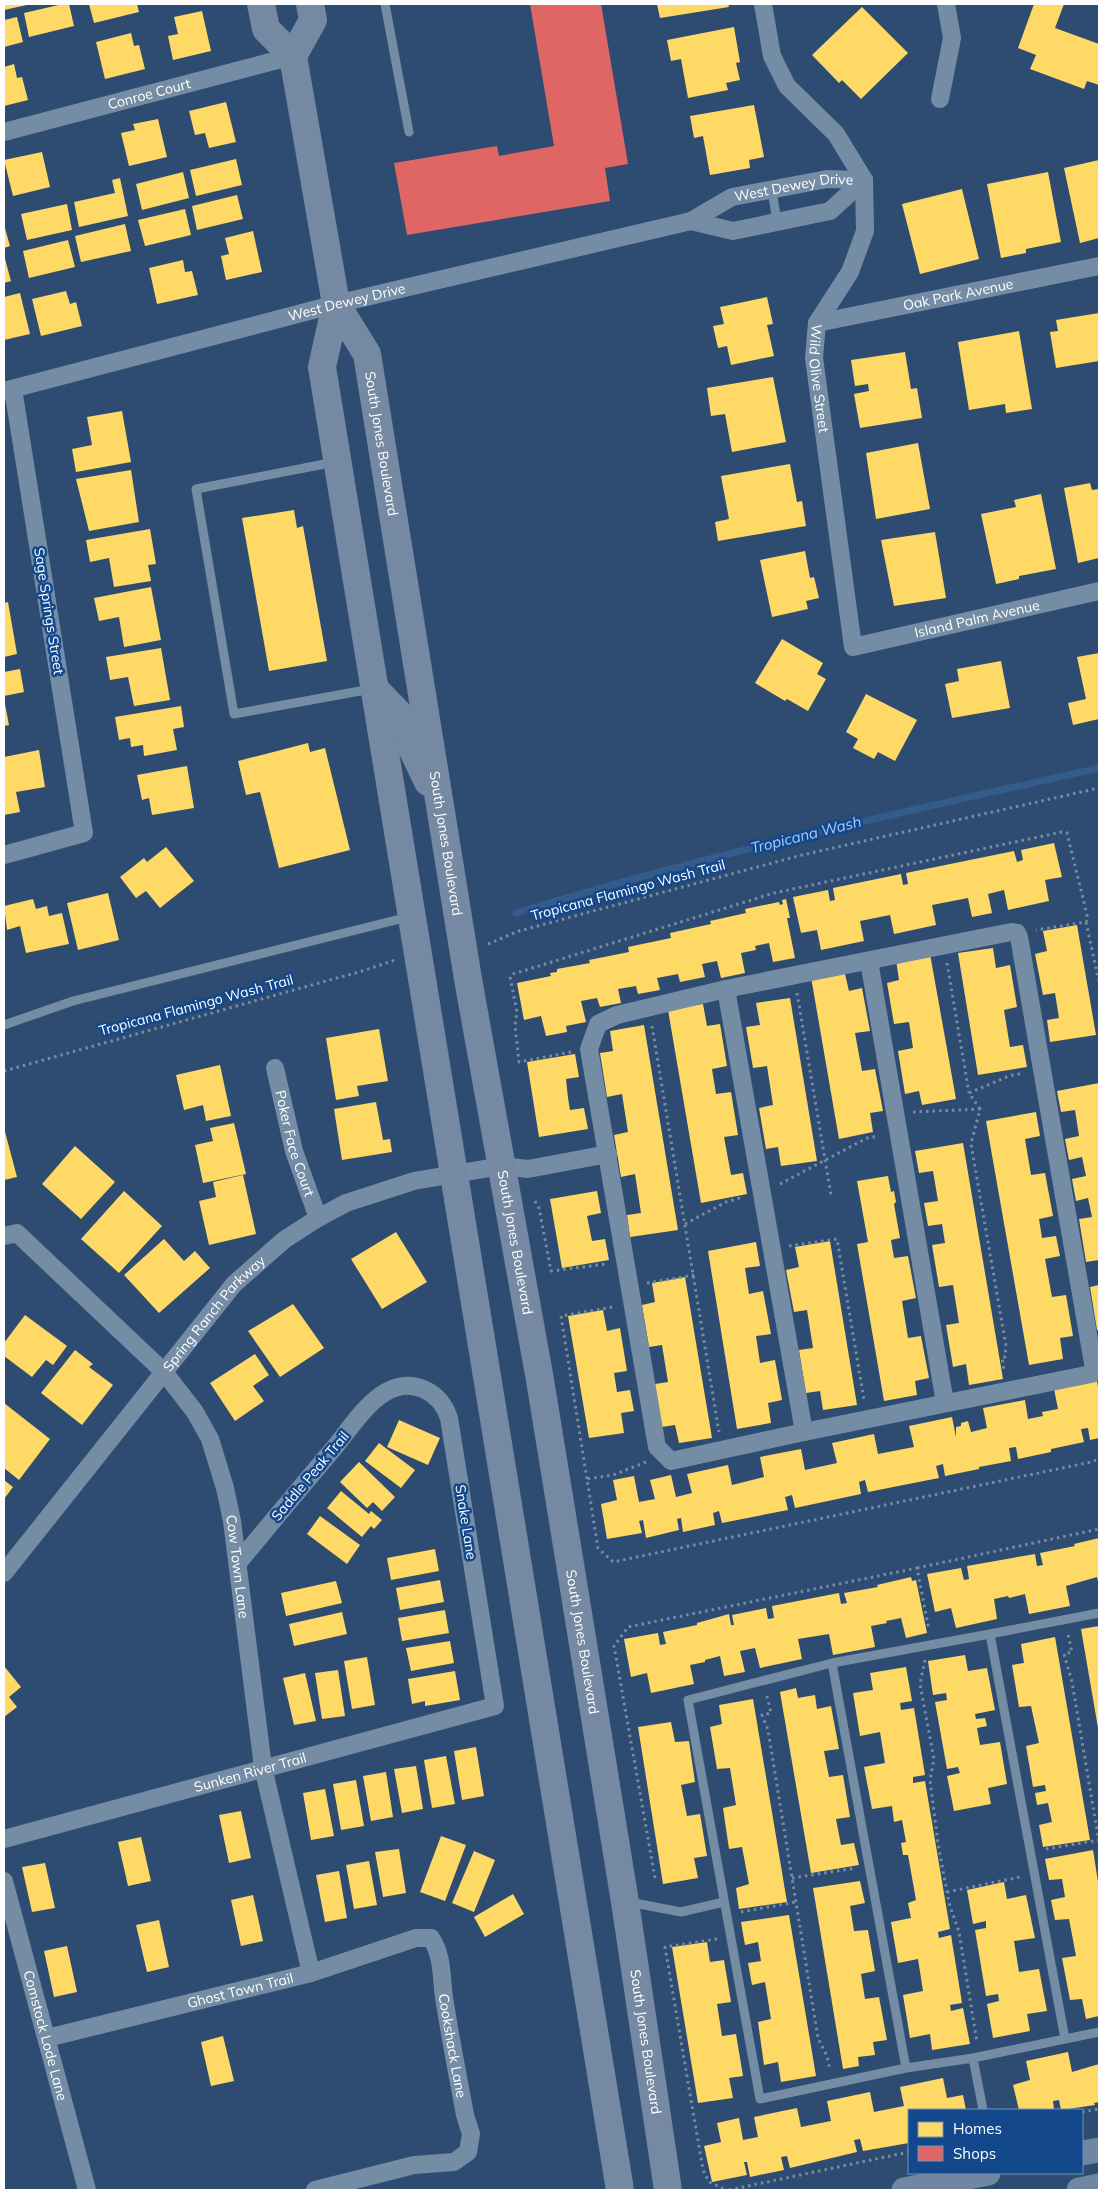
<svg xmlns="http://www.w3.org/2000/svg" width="1103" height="2194" font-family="Mulish,sans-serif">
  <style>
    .homes { fill: #ffd966 }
    .shops { fill: #e06666 }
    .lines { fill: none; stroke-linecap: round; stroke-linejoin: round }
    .stream { stroke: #345b8b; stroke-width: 7 }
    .path { stroke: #758ca5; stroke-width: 3; stroke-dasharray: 2.5 4; stroke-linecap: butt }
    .lane { stroke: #758ca5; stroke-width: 9 }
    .street { stroke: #758ca5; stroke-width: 18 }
    .secondary { stroke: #7187a1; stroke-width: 25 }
    .primary { stroke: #7589a3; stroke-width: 28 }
    .labels { text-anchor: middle; stroke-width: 5; stroke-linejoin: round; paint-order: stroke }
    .street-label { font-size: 14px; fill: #fff; stroke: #13488c }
    .water-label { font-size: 15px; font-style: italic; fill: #a8ccf8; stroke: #13488c }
  </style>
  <rect width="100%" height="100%" fill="#2e4c71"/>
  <!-- homes -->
  <path class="homes" d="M4,4H27V5L4,10Z
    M63,4H69L74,26L29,37L24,13Z
    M89,4H137L139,12L94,23Z
    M657,4H728L729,7L660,18Z
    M1034,4H1064L1055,28L1099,44V85L1087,81L1084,89L1030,69L1036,55L1018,48Z
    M862,7L908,53L861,99L842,80L839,83L812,55Z
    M202,11L211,51L173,60L168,36L178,34L174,17Z
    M17,17L23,42L4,47V20Z
    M734,27L740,62L736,63L740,80L726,83L728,90L688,98L681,59L671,61L667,40Z
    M131,33L134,46L139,45L145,69L105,79L96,42Z
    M14,64L17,78L22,77L28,100L4,106V67Z
    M226,102L236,142L209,148L205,133L195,135L189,111Z
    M754,105L764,157L749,160L750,168L710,175L703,136L694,138L690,116Z
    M158,119L167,157L129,166L121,133L135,130L133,124Z
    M42,152L50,187L13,196L4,160Z
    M236,159L242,185L196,196L190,170Z
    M1099,160V238L1080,243L1064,168Z
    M183,172L189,198L142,210L136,184Z
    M1048,172L1061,242L1026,249V253L1001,258L987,184Z
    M120,178L128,216L79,227L74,202L115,193L112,180Z
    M962,189L979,259L920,274L902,204Z
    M237,195L243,219L197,230L192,206Z
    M67,204L72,230L27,240L21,214Z
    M185,209L191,235L145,246L138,220Z
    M125,224L131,251L81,262L75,236Z
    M4,225L10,246L4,248Z
    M253,231L262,272L226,280L221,256L229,254L225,238Z
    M68,240L75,267L29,278L23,251Z
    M4,255L11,281L4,283Z
    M183,260L185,272L192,271L198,295L157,304L149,268Z
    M66,291L70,304L76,302L82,326L41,336L32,299Z
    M20,293L30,334L4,340V297Z
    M767,297L773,324L767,325L774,356L731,365L727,346L718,348L713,326L724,324L720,307Z
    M1099,313V361L1056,368L1050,332L1058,331L1056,320Z
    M1019,331L1032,409L1006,413L1005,404L969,410L958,342Z
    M905,352L911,389L917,388L922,418L860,428L854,394L869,391L868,384L855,386L851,360Z
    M773,377L786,442L732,452L725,414L711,416L707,388Z
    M122,411L131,462L76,472L72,449L92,445L87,417Z
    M918,443L930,509L876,519L866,453Z
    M790,464L797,502L802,501L806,526L718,541L715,522L729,519L721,476Z
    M131,470L139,522L89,531L76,479Z
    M1090,483L1092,490L1099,489V558L1078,563L1064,488Z
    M1041,494L1056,569L1019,576V579L996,584L981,514L1016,507L1014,500Z
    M294,510L297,528L303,526L327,661L269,671L242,518Z
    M150,529L156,564L148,565L151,581L114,587L109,558L90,562L86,540Z
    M935,532L946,598L894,606L881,540Z
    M805,551L810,578L814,577L819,598L806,601L808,609L772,617L760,560Z
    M151,587L161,640L124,647L119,617L99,621L94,598Z
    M8,602L17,654L4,657V603Z
    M782,639L823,663L817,674L826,679L808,711L787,699L785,701L755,683Z
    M161,648L170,700L134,706L128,677L110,680L106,657Z
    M1099,653V719L1073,725L1068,703L1086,699L1077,657Z
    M1001,661L1010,708L952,718L945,684L959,681L957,669Z
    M20,669L24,692L4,696V672Z
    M866,694L917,720L895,761L878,752L874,759L853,748L858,739L846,732Z
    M4,699L9,725L4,726Z
    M181,706L184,727L173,729L177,750L144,756L143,745L131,747L130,738L119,740L115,717Z
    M308,743L310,752L325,748L350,850L279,868L260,792L246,795L238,761Z
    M39,750L45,787L16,792L20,812L4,815V757Z
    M187,766L194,808L152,815L149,798L142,800L137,775Z
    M1054,843L1062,877L1045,880L1049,901L1008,910L1004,890L988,894L992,913L972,917L968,898L932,905L936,925L894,934L890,915L860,921L864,941L821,950L817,930L801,933L793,897L828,890L830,901L835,900L833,888L901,874L903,885L908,884L906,873L1014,851L1017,862L1023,860L1021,850Z
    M166,847L194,881L160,908L146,891L136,898L120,877L144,858L147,862Z
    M108,893L119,940L78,950L67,903Z
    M33,899L36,909L47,906L49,916L62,913L69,944L26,953L20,926L7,930L4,906Z
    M786,899L790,918H787L795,958L773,962L769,943L755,946L756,950L741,953L745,973L721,978L717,961L702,964L705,977L680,982L678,974L657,978L660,990L638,994L636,986L618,989L621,1003L600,1007L597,998L581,1001L586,1022L566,1026L567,1032L546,1036L541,1016L524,1020L517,983L551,976L550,973L557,972V969L590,963L589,960L629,952L628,947L671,938L670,933L711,924L710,921L746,913L745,909L779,902L780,905L783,904L782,900Z
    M1077,925L1096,1035L1050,1042L1047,1020L1059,1018L1055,993L1043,995L1035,954L1047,951L1043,931Z
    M993,948L996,968L1010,965L1017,1007L1004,1010L1010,1047L1023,1045L1027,1067L978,1075L958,953Z
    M930,954L956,1099L922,1105L919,1091L905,1094L898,1051L913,1048L909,1022L894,1024L887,983L899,980L896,960Z
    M844,970L849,991L862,988L870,1031L855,1033L862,1071L875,1069L883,1111L870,1113L873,1132L839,1139L811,977Z
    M790,998L817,1161L781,1166L778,1147L766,1149L759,1108L773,1105L767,1066L753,1068L746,1027L760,1025L756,1003Z
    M703,1004L707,1026L720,1024L727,1066L712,1069L716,1094L731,1092L738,1135L724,1137L731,1175L743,1173L747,1194L701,1203L668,1010Z
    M644,1025L678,1230L630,1237L627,1215L641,1213L635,1174L621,1177L614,1135L628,1132L622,1094L607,1097L600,1053L613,1051L610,1031Z
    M379,1029L388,1081L357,1086L359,1096L336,1100L326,1038Z
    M575,1054L579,1077L566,1079L568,1098L570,1110L584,1108L588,1129L539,1137L527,1062Z
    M220,1065L231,1116L206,1121L203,1105L184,1110L176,1075Z
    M1099,1083V1260L1086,1262L1079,1219L1092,1217L1088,1198L1076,1201L1072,1179L1086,1176L1082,1157L1069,1160L1065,1139L1079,1136L1075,1110L1061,1112L1057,1091Z
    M376,1102L383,1140L390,1139L392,1152L342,1160L334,1109Z
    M1036,1112L1040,1136L1025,1139L1031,1175L1045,1173L1053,1216L1039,1219L1042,1238L1056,1236L1060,1256L1045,1259L1052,1297L1066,1295L1073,1336L1060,1338L1063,1359L1029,1365L986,1121Z
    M234,1123L246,1174L203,1183L195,1145L213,1141L210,1128Z
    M4,1128L17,1177L4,1180Z
    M963,1143L1003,1379L969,1385L966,1364L953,1367L946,1325L959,1323L953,1285L939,1287L932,1245L945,1243L942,1224L928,1226L924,1203L938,1201L933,1171L919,1173L915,1151Z
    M75,1146L115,1182L81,1219L42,1184Z
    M243,1175L256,1234L209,1245L199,1201L216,1197L213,1182Z
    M888,1176L891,1192L894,1191L896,1202L894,1204L900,1238L891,1240L894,1258L908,1256L916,1298L902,1301L908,1338L921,1336L929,1378L915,1381L917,1395L884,1401L857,1244L868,1242L857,1181Z
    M124,1191L162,1226L119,1273L81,1239Z
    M597,1191L601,1213L587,1216L592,1241L605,1239L609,1260L562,1268L550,1199Z
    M396,1232L427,1282L382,1309L351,1259Z
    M164,1239L184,1261L195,1251L210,1268L159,1313L124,1275Z
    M830,1241L857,1405L823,1410L820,1391L806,1393L799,1350L813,1348L807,1310L794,1312L786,1270L799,1267L795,1247Z
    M756,1242L760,1266L745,1268L749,1294L763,1291L771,1334L756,1336L760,1363L775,1360L782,1400L768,1403L771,1423L737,1429L708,1251Z
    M685,1277L712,1438L679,1443L675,1425L662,1427L655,1384L668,1382L662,1345L649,1347L642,1305L655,1302L652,1283Z
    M1099,1285V1330H1097L1090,1287Z
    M293,1304L324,1348L280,1377L248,1331Z
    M603,1310L607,1331L620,1328L627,1371L614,1373L617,1392L630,1390L634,1411L621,1413L624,1433L589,1438L568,1316Z
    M25,1315L67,1346L53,1365L46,1360L32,1377L4,1356V1343Z
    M75,1350L93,1364L89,1367L113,1385L82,1425L41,1393Z
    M255,1354L269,1375L253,1386L264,1401L235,1421L210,1383Z
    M1097,1381L1099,1393V1438L1090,1440L1088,1428L1081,1429L1084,1442L1051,1449V1452L1018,1459L1016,1447L1009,1448L1011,1461L979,1467V1469L945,1476L943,1464L936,1466L939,1478L868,1492L865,1480L859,1482L861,1494L795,1508L792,1495L785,1497L788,1510L722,1523L719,1511L713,1513L715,1525L683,1532L681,1518L677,1519L679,1530L646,1538L643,1520L639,1521L642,1533L607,1539L601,1504L617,1500L613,1480L634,1476L639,1502L655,1499L650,1480L671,1475L676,1497L692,1493L687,1474L728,1465L732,1485L764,1477L760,1457L801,1449L805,1470L837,1463L832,1443L874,1434L878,1454L914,1447L909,1426L952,1417L956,1437V1427L961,1426V1423L968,1421L971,1432L987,1428L983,1408L1025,1400L1028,1419L1043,1416L1042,1412L1058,1409L1054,1389Z
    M4,1403L50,1439L19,1480L4,1468Z
    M399,1420L440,1438L428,1465L387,1447Z
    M379,1443L415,1470L401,1488L365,1461Z
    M359,1462L395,1497L382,1511L373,1502L367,1508L340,1482Z
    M4,1480L13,1487L4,1499Z
    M341,1491L369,1514L371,1511L382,1520L374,1529L371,1526L362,1537L327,1508Z
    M320,1516L360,1545L347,1564L307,1534Z
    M1099,1538V1585L1097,1577L1066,1586L1070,1606L1029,1614L1025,1594L1009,1598L1008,1596L994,1599L997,1619L956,1628L951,1608L935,1612L927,1574L961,1568L964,1580L969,1579L967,1566L1035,1554L1037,1566L1043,1565L1040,1553L1075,1546L1074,1544Z
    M435,1549L439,1571L391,1580L387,1558Z
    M911,1577L912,1581L916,1580L927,1633L906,1638L901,1618L886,1621L887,1623L871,1626L875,1647L833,1655L829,1634L798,1639L802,1659L760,1668L755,1648L740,1651L745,1672L724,1676L720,1656L705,1660V1662L690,1665L694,1684L651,1693L647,1673L631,1677L624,1639L658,1633L660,1645L666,1644L663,1632L697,1625V1623L729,1614L731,1625H734L732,1615L766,1608L768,1619L774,1618L772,1606L839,1593L841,1604L847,1603L844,1593L878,1587L877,1585Z
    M440,1580L444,1602L400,1610L396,1588Z
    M336,1581L342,1603L286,1616L281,1593Z
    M445,1610L449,1633L402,1641L398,1618Z
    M342,1612L347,1634L294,1646L289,1624Z
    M1099,1626V1728H1098L1081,1629Z
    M1055,1637L1090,1840L1043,1847L1039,1825L1052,1822L1048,1803L1037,1805L1035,1793L1046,1791L1045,1785L1033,1787L1026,1746L1039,1743L1031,1706L1019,1707L1012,1665L1024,1663L1021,1644Z
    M450,1641L454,1663L411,1671L406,1648Z
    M965,1655L968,1671L987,1668L995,1710L975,1714L976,1719L985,1718L987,1726L977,1728L980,1745L1000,1742L1007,1784L988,1788L991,1804L954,1811L947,1776L960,1773L958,1767L947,1769L935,1702L947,1700L946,1693L933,1695L928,1661Z
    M367,1657L375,1705L352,1709L344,1661Z
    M4,1666L21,1687L9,1697L17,1707L4,1717Z
    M906,1667L912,1701L900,1703L901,1710L914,1708L925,1775L913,1777V1783L925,1781L950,1929L938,1932L939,1938L951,1935L962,2003L950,2005L951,2011L963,2008L970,2044L932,2050L930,2034L910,2038L903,1995L923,1991L918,1959L898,1963L891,1922L911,1918L908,1903L916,1900L908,1855H903L901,1843L906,1842L902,1820L894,1822L892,1806L872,1809L864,1767L885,1763L880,1732L860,1736L853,1693L873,1690L870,1673Z
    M338,1670L345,1716L322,1719L315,1673Z
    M455,1671L460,1700L425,1706V1701L412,1704L408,1679Z
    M305,1673L316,1721L294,1725L283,1678Z
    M796,1688L798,1698L815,1695L817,1709L831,1706L839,1749L824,1751L829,1777L843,1775L850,1817L836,1819L841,1845L854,1843L859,1865L811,1873L780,1692Z
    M753,1699L787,1902L739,1909L736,1888L749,1884L742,1847L729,1849L723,1808L736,1805L730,1768L717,1769L710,1727L722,1724L719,1705Z
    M671,1722L675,1742L689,1741L695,1782L681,1785L687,1816L700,1814L707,1856L694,1858L698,1878L663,1884L638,1727Z
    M476,1747L484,1796L462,1800L454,1751Z
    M446,1756L455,1804L432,1808L424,1760Z
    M416,1766L423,1809L402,1813L394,1769Z
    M386,1772L393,1817L371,1821L363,1776Z
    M356,1780L364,1826L341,1830L333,1784Z
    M325,1789L334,1836L311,1840L303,1793Z
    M241,1811L251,1858L229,1863L219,1815Z
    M441,1836L466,1845L445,1901L420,1892Z
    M141,1837L151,1881L128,1886L118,1842Z
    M399,1849L406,1893L383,1897L375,1852Z
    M1093,1850L1099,1888V2016L1086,2019L1082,1999L1070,2000L1062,1958L1076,1956L1069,1919L1055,1920L1051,1900L1065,1897L1062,1879L1049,1880L1045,1859Z
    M474,1851L495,1860L474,1912L452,1903Z
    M369,1861L377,1905L354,1909L346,1865Z
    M45,1863L55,1908L32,1912L22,1867Z
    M339,1871L347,1918L325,1922L316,1875Z
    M860,1881L865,1903L850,1906L854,1931L868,1930L875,1971L861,1974L865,1999L879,1997L887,2040L873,2042L875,2055L858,2057L859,2066L843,2069L813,1888Z
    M1004,1882L1007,1899L1026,1895L1035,1938L1014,1941L1019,1972L1039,1969L1047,2011L1027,2014L1030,2031L993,2038L987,2004L999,2001L998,1994L986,1996L975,1930L986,1928V1921L973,1924L967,1890Z
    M513,1894L524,1914L485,1937L474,1917Z
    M253,1895L263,1941L241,1946L231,1900Z
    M789,1915L816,2076L781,2082L778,2062L764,2065L758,2022L771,2019L765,1982L752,1985L748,1963L761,1961L758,1942L745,1945L741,1922Z
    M159,1920L169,1967L147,1972L136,1925Z
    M707,1942L710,1962L724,1960L731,2002L717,2004L722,2036L736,2034L743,2076L729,2078L733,2098L698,2103L672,1947Z
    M67,1946L77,1992L54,1997L44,1951Z
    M223,2036L234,2081L211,2086L201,2042Z
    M1068,2052L1072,2072L1099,2064V2102L1094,2103L1095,2105L1061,2110L1059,2100L1053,2101L1054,2110H1019L1013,2085L1030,2080L1026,2061Z
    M943,2078L947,2098L963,2095L966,2110H909V2143L863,2151L860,2139L854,2140L857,2152L790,2168L787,2156L781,2157L784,2170L750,2177L747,2162H744L747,2175L712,2182L704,2146L721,2142L717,2123L739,2118L743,2140L758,2137L754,2117L797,2108L801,2127L831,2121L827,2101L870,2092L874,2112L904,2106L900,2087Z"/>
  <!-- shops -->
  <path class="shops" d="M530,4H601L628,164L605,168L610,201L407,235L394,163L497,146L499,156L554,146Z"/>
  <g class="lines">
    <!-- stream -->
    <path class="stream" d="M516,913C708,854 904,812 1099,768"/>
    <!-- path -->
    <path class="path" d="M1086,922L1099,982
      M488,944L519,931L802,855L1099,788
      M947,963L969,1093
      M797,993L831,1195
      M652,1026L719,1432
      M571,1052L519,1062L515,1025L517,1012L510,977L513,974L774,893L1062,832L1067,833L1088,919L1086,922L1036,930
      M4,1071L362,971L395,960
      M980,1109L969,1093L1009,1076L1024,1073
      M913,1112L980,1109L971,1144L1006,1346L1005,1357H1002L1004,1371
      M780,1184L867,1138L879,1136
      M535,1201L539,1208L551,1271L606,1264
      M685,1224L726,1202L743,1197
      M789,1246L837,1239L864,1400
      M647,1283L694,1275
      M646,1462L613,1475L587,1479L598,1548L613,1562L1091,1462L1099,1459
      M587,1479L561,1316L613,1307
      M917,1568L1099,1529
      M1068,1635L1072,1652L1064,1654L1072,1682L1099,1842
      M925,1660L920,1684L934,1759L930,1780L938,1844L949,1903L959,1932L977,2042
      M767,1696L771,1713L762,1715L768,1730L818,2038L827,2056L830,2070
      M1046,1849L1099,1840
      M655,1878L614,1646L628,1627L917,1568L929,1630
      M792,1878L856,1868
      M947,1892L1020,1877
      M741,1912L796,1902
      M717,1939L665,1947L703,2170L709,2182L726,2190
      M1082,2112L1099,2109
      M729,2190L909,2152"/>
    <!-- lane -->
    <path class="lane" d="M385,4L409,132
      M772,190L777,222
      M335,462L196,489L234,714L371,689
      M4,1025L73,1001L408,917
      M990,1634L1065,2039L973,2058L906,2068L832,1663Z
      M990,1634L1099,1613
      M832,1663L688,1700L760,2099L906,2068
      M629,1902L681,1912L724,1902
      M1065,2039L1099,2032
      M973,2058L983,2110"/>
    <!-- street -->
    <g class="street">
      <path id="s1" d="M763,4L772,56L787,86L836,134L864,180L865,231L850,272L817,323L814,358L853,647L1099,591"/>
      <path d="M940,99L952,38L946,4"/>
      <path id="s2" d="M4,132L293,56"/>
      <path d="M691,221L733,231L830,211L864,180"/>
      <path id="s3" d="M817,323L1099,266"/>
      <path id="s4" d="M4,391L336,304L691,221L732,197L827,179L864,180"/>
      <path d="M4,855L84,833L13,389"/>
      <path d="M1011,932L1017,933L1019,937L1093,1363L1094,1368L1091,1374L804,1432L671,1461L657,1447L589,1049L598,1024L617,1015L726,989Z"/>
      <path d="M869,961L945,1403"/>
      <path d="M726,989L804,1432"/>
      <path id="s5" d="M275,1068L294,1151L318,1218"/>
      <path id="s6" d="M4,1236L17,1233L164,1372L195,1412L210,1439L225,1488L232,1521L263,1767L311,1973"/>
      <path id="s7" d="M4,1573L234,1284L284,1240L318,1218L346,1203L414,1181L501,1166L528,1169L608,1154"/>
      <path id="s8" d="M4,1839L495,1706L449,1418C440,1391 412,1377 386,1392C365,1404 349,1430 334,1448C302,1486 270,1524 238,1563"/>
      <path id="s9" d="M4,1881L87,2190"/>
      <path id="s10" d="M47,2038L311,1973L416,1938H431C443,1956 441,1976 444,1997C450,2037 458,2076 465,2115L471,2134L468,2152L454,2162L414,2165L315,2190"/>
    </g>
    <!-- secondary -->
    <path class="secondary" d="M1082,2153L1099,2150
      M904,2190L988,2173
      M1079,2190L1099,2186"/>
    <!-- primary -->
    <g class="primary">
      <path id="s11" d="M261,4L266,29L293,56L336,304L367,354L468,979L540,1380L625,1902L668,2190"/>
      <path d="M293,56L313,20L310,4"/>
      <path d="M336,304L322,367L620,2190"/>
      <path d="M374,688L401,716L408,740L428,782"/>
    </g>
  </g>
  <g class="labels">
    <!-- street labels -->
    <g class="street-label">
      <text dy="5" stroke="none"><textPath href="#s2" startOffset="150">Conroe Court</textPath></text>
      <text dy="5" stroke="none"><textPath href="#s4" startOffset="818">West Dewey Drive</textPath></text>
      <text dy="5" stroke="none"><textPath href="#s3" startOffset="144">Oak Park Avenue</textPath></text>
      <text dy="5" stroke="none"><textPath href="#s4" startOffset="354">West Dewey Drive</textPath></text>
      <text dy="5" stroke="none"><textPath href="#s1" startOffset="420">Wild Olive Street</textPath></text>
      <text dy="5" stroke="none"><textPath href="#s11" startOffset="465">South Jones Boulevard</textPath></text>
      <text transform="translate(49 611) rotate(81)" y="5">Sage Springs Street</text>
      <text dy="5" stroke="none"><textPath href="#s1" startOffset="818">Island Palm Avenue</textPath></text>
      <text dy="5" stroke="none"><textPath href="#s11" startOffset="870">South Jones Boulevard</textPath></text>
      <text transform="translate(628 890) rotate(-15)" y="5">Tropicana Flamingo Wash Trail</text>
      <text transform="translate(196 1005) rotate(-15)" y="5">Tropicana Flamingo Wash Trail</text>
      <text dy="5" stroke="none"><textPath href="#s5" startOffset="78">Poker Face Court</textPath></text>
      <text dy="5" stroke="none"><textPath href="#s11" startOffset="1275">South Jones Boulevard</textPath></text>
      <text dy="5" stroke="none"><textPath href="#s7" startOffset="334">Spring Ranch Parkway</textPath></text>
      <text transform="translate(310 1476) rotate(-50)" y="5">Saddle Peak Trail</text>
      <text transform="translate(466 1522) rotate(81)" y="5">Snake Lane</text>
      <text dy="5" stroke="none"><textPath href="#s6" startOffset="428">Cow Town Lane</textPath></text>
      <text dy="5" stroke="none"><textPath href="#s11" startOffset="1680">South Jones Boulevard</textPath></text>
      <text dy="5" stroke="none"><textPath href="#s8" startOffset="255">Sunken River Trail</textPath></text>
      <text dy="5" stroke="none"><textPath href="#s10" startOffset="199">Ghost Town Trail</textPath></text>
      <text dy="5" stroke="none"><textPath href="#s9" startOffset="160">Comstock Lode Lane</textPath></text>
      <text dy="5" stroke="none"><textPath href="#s11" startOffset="2085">South Jones Boulevard</textPath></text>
      <text dy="5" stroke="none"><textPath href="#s10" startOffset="508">Cookshack Lane</textPath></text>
    </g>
    <!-- water labels -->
    <g class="water-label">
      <text transform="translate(806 835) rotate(-14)" y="5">Tropicana Wash</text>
    </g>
  </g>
  <!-- border -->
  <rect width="1103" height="2194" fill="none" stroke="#ffffff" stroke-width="10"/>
  <!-- legend -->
  <rect x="908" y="2109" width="175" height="65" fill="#13488c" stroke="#7191ba"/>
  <rect x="918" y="2122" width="25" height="15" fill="#ffd966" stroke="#7191ba"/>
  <text x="953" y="2134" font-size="15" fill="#ffffff">Homes</text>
  <rect x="918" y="2146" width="25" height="15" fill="#e06666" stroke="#7191ba"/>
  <text x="953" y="2159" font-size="15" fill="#ffffff">Shops</text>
</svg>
